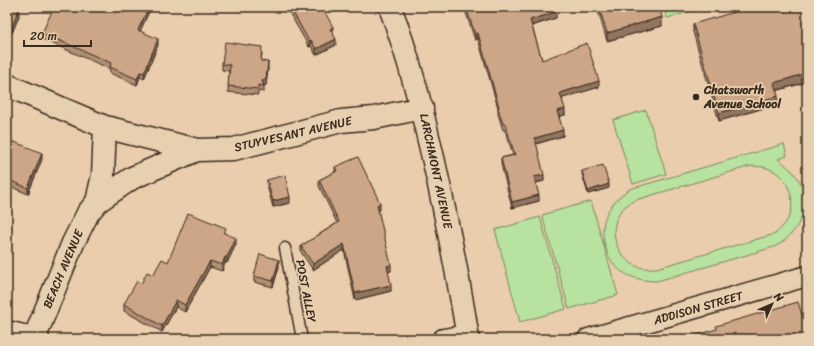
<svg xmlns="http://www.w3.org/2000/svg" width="814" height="346" font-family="Sriracha,sans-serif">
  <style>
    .green { fill: #b7e29f; stroke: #79865e; fill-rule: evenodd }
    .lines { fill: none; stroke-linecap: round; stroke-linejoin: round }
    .lane-casing { stroke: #3b2a1e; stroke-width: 13 }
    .street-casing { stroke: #3b2a1e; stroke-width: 23 }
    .secondary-casing { stroke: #3b2a1e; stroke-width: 25 }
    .lane { stroke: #e7d0b0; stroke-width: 10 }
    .street { stroke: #e7d0b0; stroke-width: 20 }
    .secondary { stroke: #e7d0b0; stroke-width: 22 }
    .wall { fill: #b08f74; stroke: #3b2a1e }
    .shaded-wall { fill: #90745e; stroke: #3b2a1e }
    .building { fill: #cda687; stroke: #3b2a1e }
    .poi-dot { fill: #3b2a1e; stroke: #e7d0b0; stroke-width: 1.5 }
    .labels { text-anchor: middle; stroke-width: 3.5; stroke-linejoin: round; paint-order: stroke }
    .poi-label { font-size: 12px; font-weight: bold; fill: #3b2a1e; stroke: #e7d0b0; text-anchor: start }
    .street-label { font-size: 12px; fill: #3b2a1e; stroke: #e7d0b0 }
  </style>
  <rect width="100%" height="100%" fill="#eacdac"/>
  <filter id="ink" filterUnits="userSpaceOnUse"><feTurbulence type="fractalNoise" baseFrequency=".025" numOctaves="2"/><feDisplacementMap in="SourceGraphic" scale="8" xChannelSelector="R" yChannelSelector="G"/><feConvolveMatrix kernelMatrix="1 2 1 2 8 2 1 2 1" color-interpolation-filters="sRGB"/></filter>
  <g filter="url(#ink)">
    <!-- green -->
    <path class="green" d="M664,7H706L667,18Z
      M646,110L666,174L633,184L613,120Z
      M784,144L787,156L778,159C787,166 796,173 801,184C811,209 797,236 774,247L657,281C645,281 634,279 624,273C615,268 609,259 606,249C597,223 608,203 630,189ZM751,166C756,167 762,166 767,168C784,173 795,193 791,211C789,220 782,228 775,234L657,268C651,268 645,269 639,267C619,260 608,235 618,216C622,207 630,202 639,199Z
      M591,201L618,295L569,309L542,215Z
      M540,217L566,309L520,322L495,230Z"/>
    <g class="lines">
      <!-- lane casing -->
      <g class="lane-casing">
        <path id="lane" d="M285,248L302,339"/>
      </g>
      <!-- street casing -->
      <g class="street-casing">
        <path id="street" d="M7,331L39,339
          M443,339L468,335
          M588,339L807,276"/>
      </g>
      <!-- secondary casing -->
      <g class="secondary-casing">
        <path id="secondary" d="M390,7C409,57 422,110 434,162C447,221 459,280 468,339
          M7,85L105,127L197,150L234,149L341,121L374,118L422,108
          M97,202L103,175L105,127
          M34,339L73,243L88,213L97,202L132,178L197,150"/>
      </g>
      <!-- lane -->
      <use href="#lane" class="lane"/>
      <!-- street -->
      <use href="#street" class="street"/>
      <!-- secondary -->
      <use href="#secondary" class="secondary"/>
    </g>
    <!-- wall -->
    <path class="wall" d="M7,7L19,16L12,33L7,31Z
      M127,7H151L140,31L158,45L144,79L140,77L137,85L110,73V69L42,39V33L124,13Z
      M286,7H322L333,33L336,45L316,55L311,46L309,47Z
      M465,7H554L556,18L532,26L542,60L599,87L562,98L565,115L559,116L563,136L536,144L544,181L536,183L539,201L512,208L501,164V158L513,155L505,130H503L498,114V108L478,39L475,40L465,10Z
      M597,7H659L662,26L607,41Z
      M807,7V82L776,91L778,104L719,121L693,32V24Z
      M262,53L261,61L268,68L266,85L264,86V92L258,91V95L228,92L229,71L222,70V64Z
      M7,139L42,159L28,194L9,186Z
      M335,167L380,210H378L391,271H388L391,291L355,300L344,250L313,270L301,252V246L337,223L319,186V180L335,172Z
      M582,171L609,188L588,194L582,174Z
      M267,180L290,203L273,207L267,186Z
      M226,233L236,244L227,263H225L222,271L210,267L185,312L176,307L162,332L124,311V304L141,284L153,275Z
      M279,267L273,287L254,282V276Z"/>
    <!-- shaded-wall -->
    <path class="shaded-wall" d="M149,7H151L138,36V30Z
      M19,9V16L12,33V27Z
      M556,12V18L530,26V20Z
      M662,17V26L607,41V33Z
      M333,27V34L330,29Z
      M478,33V39L475,40V34Z
      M158,39V45L144,79V73Z
      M336,39V45L316,55V49Z
      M311,40V46L309,47V41Z
      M268,62V68L266,85L264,86L262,81Z
      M140,72V77L137,85V79Z
      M807,73V82L774,91V83Z
      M599,81V87L560,99V93Z
      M778,96V104L719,121V113Z
      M565,109V115L557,117V111Z
      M563,130V136L535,144V138Z
      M42,153V159L28,194V188Z
      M544,175V181L534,183V177Z
      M9,180V186L7,190V184Z
      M609,184V188L588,194V191Z
      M539,195V201L512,208V202Z
      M290,197V203L273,207V201Z
      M380,203V210L377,211V205Z
      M9,237V243L7,249V242Z
      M236,238V244L227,263V257Z
      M344,244V250L313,270V264Z
      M225,257V263L222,271V265Z
      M279,260V267L273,287V281Z
      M210,261V267L185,312V305Z
      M391,265V271L387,272V266Z
      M391,285V291L355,300V293Z
      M176,300V307L162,332V326Z"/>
    <!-- building -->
    <path class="building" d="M7,7H14L19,9L12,27L7,25Z
      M54,7H111L124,13L127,7H149L138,30L158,39L144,73L140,72L137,79L110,67L111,63L100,58L42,33Z
      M290,7H322L333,27L330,29L336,39L316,49L311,40L309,41Z
      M466,7H554L556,12L530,20L542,60L587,43L599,81L560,93L565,109L557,111L563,130L535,138L544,175L534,177L539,195L512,202L501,158L515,155L505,124H503L498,108L499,107L478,33L475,34Z
      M599,7H659L662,17L607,33Z
      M752,7H807V73L774,83L778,96L719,113L693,24Z
      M225,42L262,47L261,61L268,62L266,79L262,81L264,86L258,85V89L228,86L230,65L222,64Z
      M7,139L42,153L28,188L9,180L7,184Z
      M358,157L380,203L377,205L391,265L387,266L391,285L355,293L344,244L313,264L301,246L339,222L319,180L337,171L335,167Z
      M603,165L609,184L588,191L582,171Z
      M285,175L290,197L273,201L267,180Z
      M188,213L226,228L224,233L236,238L227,257H225L222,265L210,261L185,305L176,300L162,326L124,304L137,281L141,284L147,272L153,275L162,259L168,262Z
      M7,236L9,237L7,242Z
      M260,254L279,260L273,281L254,276Z
      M798,302L807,332V339H684L717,329L716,326Z"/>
  </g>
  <!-- markers -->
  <circle class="poi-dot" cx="696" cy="97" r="4"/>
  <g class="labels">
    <!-- poi labels -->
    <g class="poi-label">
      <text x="704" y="94">Chatsworth<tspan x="704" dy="14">Avenue School</tspan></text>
    </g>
    <!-- street labels -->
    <g class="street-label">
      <text transform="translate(293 134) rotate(-13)" y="4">STUYVESANT AVENUE</text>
      <text transform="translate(436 171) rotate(78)" y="4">LARCHMONT AVENUE</text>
      <text transform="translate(63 269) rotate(-67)" y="4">BEACH AVENUE</text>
      <text transform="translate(306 291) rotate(79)" y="4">POST ALLEY</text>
      <text transform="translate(698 308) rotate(-16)" y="4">ADDISON STREET</text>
    </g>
  </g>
  <!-- margin -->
  <rect width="814" height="346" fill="none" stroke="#e7d0b0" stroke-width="24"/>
  <rect x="12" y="12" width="790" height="322" fill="none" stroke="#3b2a1e" stroke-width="1.5" filter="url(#ink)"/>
  <!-- north arrow -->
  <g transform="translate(772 304) rotate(45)" stroke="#e7d0b0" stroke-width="3" paint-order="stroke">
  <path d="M0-3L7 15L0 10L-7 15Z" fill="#3b2a1e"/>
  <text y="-6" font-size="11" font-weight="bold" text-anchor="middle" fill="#3b2a1e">N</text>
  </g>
  <!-- scale -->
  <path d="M24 40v6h67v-6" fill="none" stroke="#3b2a1e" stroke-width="2"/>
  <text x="30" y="40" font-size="12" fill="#3b2a1e" stroke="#e7d0b0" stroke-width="3" paint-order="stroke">20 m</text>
</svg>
